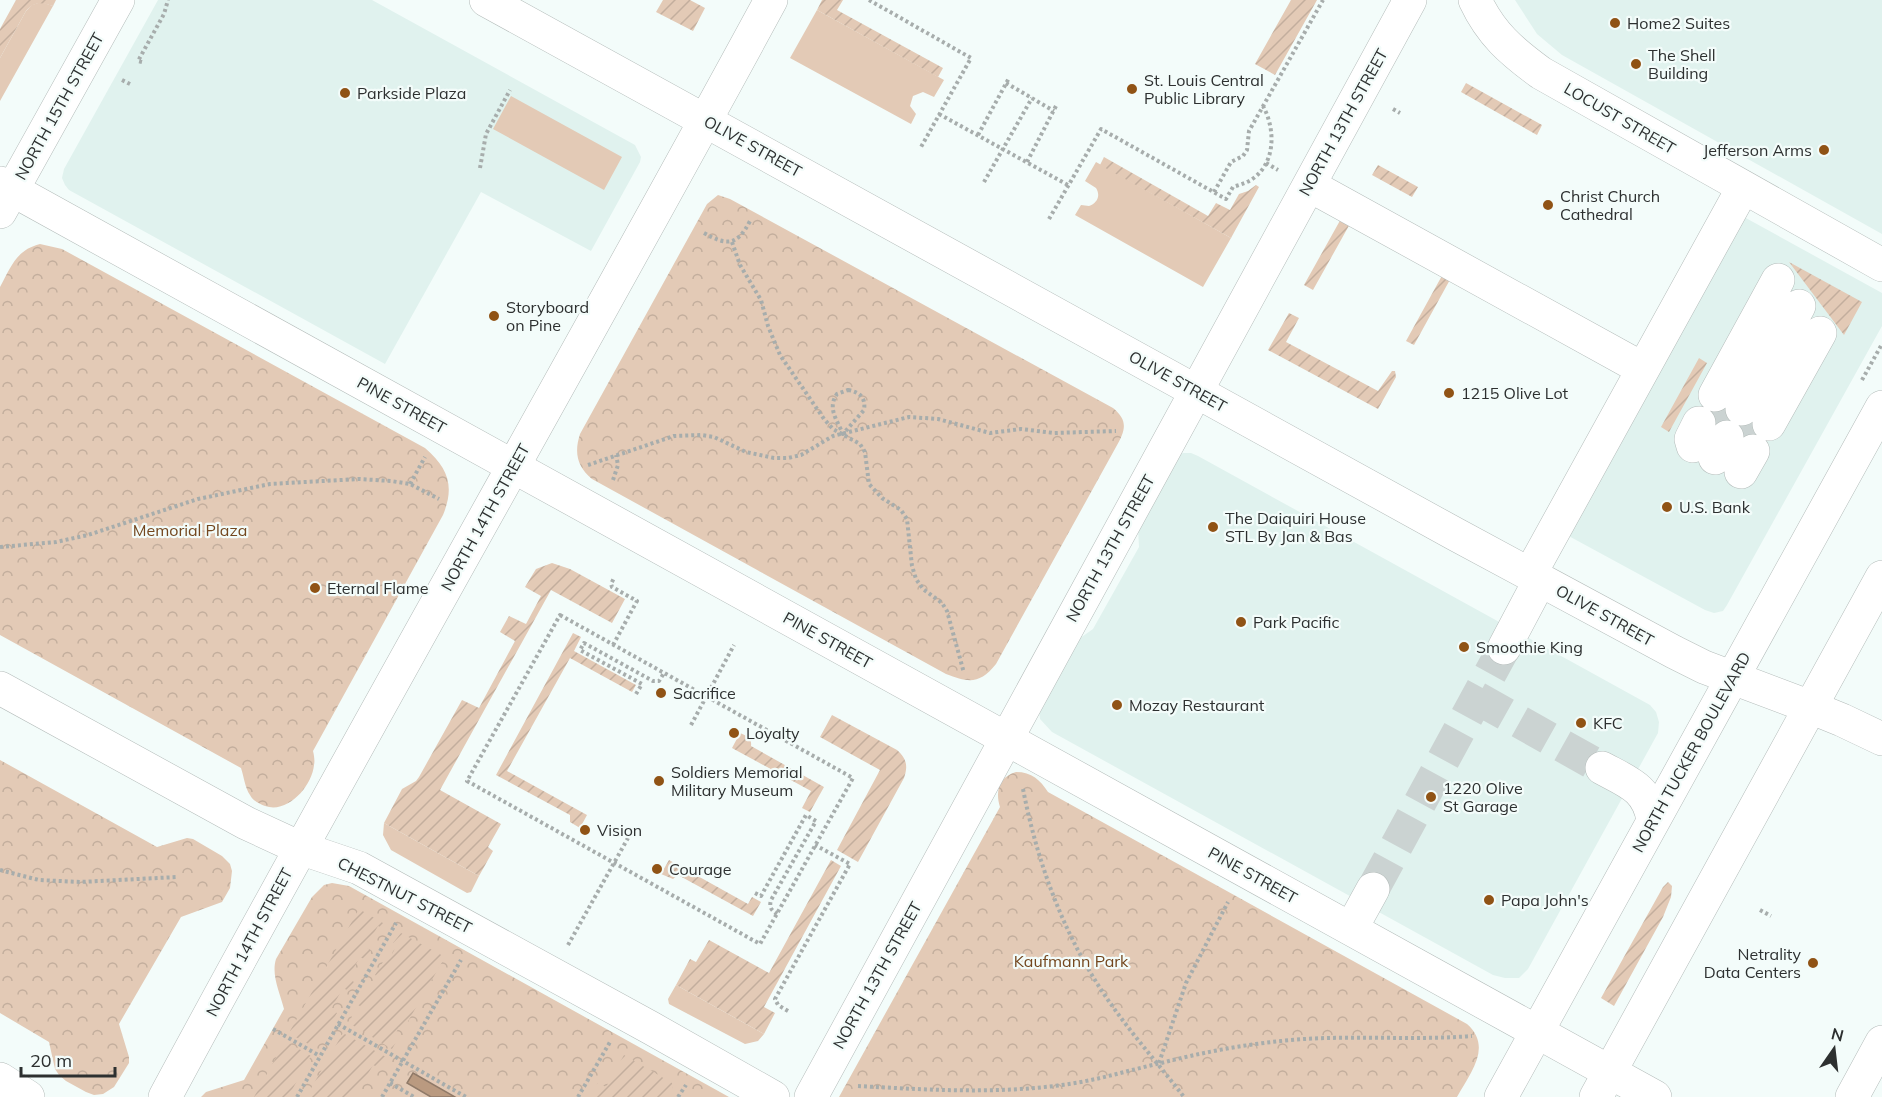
<svg xmlns="http://www.w3.org/2000/svg" width="1882" height="1097" font-family="Mulish,sans-serif">
  <style>
    .built { fill: #e0f2ee }
    .grass { fill: #e3cab6 }
    .park { fill: url(#park-crowns) }
    .garden { fill: url(#garden-furrows) }
    .water { fill: #ba9a80; stroke: #907a68; stroke-width: 1.5 }
    .lines { fill: none; stroke-linecap: round; stroke-linejoin: round }
    .minor-tunnel { stroke: #cbd3d2; stroke-width: 33; stroke-dasharray: 33 16; stroke-linecap: butt }
    .minor-casing { stroke: #b4bcba; stroke-width: 34 }
    .major-casing { stroke: #b4bcba; stroke-width: 34 }
    .path { stroke: #a7adac; stroke-width: 4; stroke-dasharray: 3 3; stroke-linecap: butt }
    .minor { stroke: #fff; stroke-width: 33 }
    .major { stroke: #fff; stroke-width: 33 }
    .poi-dot { fill: #905315; stroke: #f3fcfa; stroke-width: 2 }
    .labels { text-anchor: middle; stroke-width: 4.5; stroke-linejoin: round; paint-order: stroke }
    .poi-label { font-size: 16px; fill: #2d3030; stroke: #f3fcfa; text-anchor: start }
    .street-label { font-size: 16px; fill: #2d3030; stroke: #f3fcfa }
    .park-label { font-size: 16px; fill: #73461d; stroke: #f3fcfa }
  </style>
  <defs>
    <pattern id="park-crowns" width="20" height="18" patternUnits="userSpaceOnUse" patternTransform="scale(1.5)"><rect width="20" height="18" fill="#e3cab6"/><path d="M2 6a3 3 0 1 1 6 0M12 15a3 3 0 1 1 6 0" fill="none" stroke="#c3ae9d"/></pattern>
    <pattern id="garden-furrows" width="10" height="10" patternUnits="userSpaceOnUse" patternTransform="scale(1.5)"><rect width="10" height="10" fill="#e3cab6"/><path d="M-1 1l2-2M0 10L10 0M9 11l2-2" fill="none" stroke="#c3ae9d"/></pattern>
  </defs>
  <rect width="100%" height="100%" fill="#f3fcfa"/>
  <!-- built -->
  <path class="built" d="M158,0H372L635,145L641,157L640,162L591,251L481,192L385,364L69,190L65,185L62,178L64,169Z
    M1515,0H1882V234L1562,55L1537,34Z
    M1744,217L1882,293V326L1727,605L1723,611L1714,613L1705,610L1565,534Z
    M1183,453H1191L1198,456L1650,705L1656,712L1659,722L1658,733L1528,969L1519,978H1505L1493,975L1052,732L1040,719L1039,710L1076,641L1093,629L1139,547L1138,528L1176,457Z"/>
  <!-- grass -->
  <path class="grass" d="M41,2L53,6L0,101V58L26,11L32,5Z
    M817,10L944,80L934,97L923,92L913,96L910,106L916,114L911,124L790,58Z
    M511,96L622,157L604,190L493,129Z
    M1096,162L1231,238L1203,287L1075,215L1081,205L1089,206C1097,203 1101,196 1096,188L1085,181Z
    M384,823L479,876L471,892L467,893L391,850L383,835Z
    M676,985L764,1034L758,1041L745,1044L669,1004L668,999Z"/>
  <!-- park -->
  <path class="park" d="M718,195L730,199L1113,408C1129,421 1125,431 1116,447L996,664C980,684 969,683 946,674L592,479C577,466 574,453 580,434L707,204Z
    M40,244L62,249L425,448C448,468 455,486 443,515L313,751C314,755 315,761 314,765C312,786 288,814 265,806C260,804 253,801 250,795C245,788 244,777 241,768L0,635V287C11,267 16,250 40,244Z
    M0,760L157,847L187,838L193,839L222,856L230,864L232,871L230,888L222,902L181,917L119,1024L129,1057V1063L114,1087L103,1094L94,1095L86,1092L66,1081L59,1075L55,1069L49,1042L0,1013Z
    M1016,772C1032,772 1040,780 1048,792L1467,1024C1493,1047 1470,1073 1457,1097H839L1000,807C995,791 999,777 1016,772Z
    M332,883L349,886L729,1097H201L206,1092L244,1080L284,1009C280,993 271,975 276,959L312,897L324,885Z"/>
  <!-- garden -->
  <path class="garden" d="M16,0H56L53,6C41,2 35,1 26,11L0,58V29Z
    M663,0H690L705,8L693,31L656,12Z
    M822,0H843L837,10L943,68L938,77L817,10Z
    M1291,0H1317L1275,75L1255,64Z
    M1466,83L1542,125L1537,135L1461,92Z
    M1104,157L1208,216L1216,203L1230,210L1239,194L1248,191L1256,185L1259,187L1231,238L1100,165Z
    M1378,165L1418,187L1412,197L1372,175Z
    M1342,217L1351,222L1313,290L1304,285Z
    M1789,262L1862,302L1844,335Z
    M1444,272L1452,276L1414,345L1406,341Z
    M1289,313L1299,318L1286,342L1378,391L1392,371H1395L1396,377L1378,409L1268,350Z
    M1699,358L1707,363L1669,432L1661,427Z
    M552,563L570,569L625,599L612,623L551,590L440,790L501,824L488,847L493,851L479,876L384,823L402,789L416,781L419,777L462,700L479,708L515,641L500,632L509,616L526,624L541,596L525,587L536,569Z
    M573,633L581,637L574,651L636,685L632,692L570,658L507,771L587,815L580,828L570,822V815L496,775Z
    M832,715L897,750C907,759 908,766 904,778L858,862L837,850L880,770L820,737Z
    M740,733C747,736 752,738 751,746L824,787L810,812L802,808L811,791L732,748Z
    M669,860L748,904L752,897L761,902L753,916L678,875L673,879L661,874Z
    M831,860L841,866L764,1007L775,1013L764,1034L676,985L690,959L696,962L709,940L769,973Z
    M1668,882L1672,886L1671,897L1663,917L1614,1006L1601,998L1663,887Z
    M359,909L383,923L384,929L378,926L366,947L371,951L366,960L360,957L348,978L354,982L349,991L343,988L331,1009L337,1013L318,1046H312L292,1035L290,1031Z
    M401,933L445,957L403,1030L399,1027L396,1033L400,1035L392,1049L349,1023L353,1014L357,1016L362,1007L358,1005L369,987L373,988L379,978L375,975L389,952L392,954L397,945L393,943Z
    M343,1033L386,1057L380,1068L373,1065L355,1097H306Z
    M287,1042L311,1056L288,1097H254L284,1043Z
    M624,1055L672,1083L673,1089L669,1097H589L598,1083L606,1087Z"/>
  <!-- water -->
  <path class="water" d="M413,1073L455,1097H431L407,1083Z"/>
  <g class="lines">
    <!-- minor-tunnel -->
    <path class="minor-tunnel" d="M1713,430L1728,402
      M1739,444L1755,416
      M1477,698L1602,768
      M1373,889L1504,648"/>
    <!-- minor casing -->
    <g class="minor-casing">
      <path id="minor" d="M1475,0C1491,34 1511,51 1541,73L1882,265
        M0,183L1655,1097
        M1309,185L1643,369
        M0,212L118,0
        M1715,395L1778,280
        M1742,409L1799,306
        M1769,424L1820,333
        M1693,446L1691,439L1699,423
        M1715,458L1727,437
        M1741,472L1753,451
        M1530,574L1743,188
        M1504,648L1540,580
        M0,688L246,823L300,848L359,868L651,1028L773,1097
        M1810,707L1842,720L1882,739
        M1602,768C1628,782 1648,788 1653,820
        M1351,929L1373,889
        M811,1097L1410,0
        M1852,1097L1882,1042"/>
    </g>
    <!-- major casing -->
    <g class="major-casing">
      <path id="major" d="M486,0L1455,534L1674,652L1704,667L1810,707
        M0,1079L28,1097
        M165,1097C363,729 572,367 771,0
        M1501,1097L1882,407
        M1596,1097L1882,577"/>
    </g>
    <!-- path -->
    <path class="path" d="M869,0L971,58L921,147
      M142,62L138,61L164,14L168,0
      M122,80L130,84
      M1006,83L1054,111
      M1393,109L1400,113
      M939,114L1068,185
      M978,135L1009,78
      M1027,162L1057,104
      M1266,163L1278,170
      M480,168L486,134L510,90
      M984,182L1032,98
      M1214,192L1231,162L1243,156L1247,150L1249,131L1323,0
      M1049,219L1101,129L1226,199L1233,187C1241,184 1248,183 1255,177C1276,160 1275,128 1263,106
      M704,233C727,246 737,246 750,221
      M732,242L740,265L761,300L768,326L780,355L824,419L833,429L860,444L865,452L869,484L882,498L901,510L907,519L912,566L916,579L923,589L942,603L947,611L964,673
      M1862,380L1882,344
      M848,390C860,392 866,398 864,410L843,434C837,420 827,408 837,394Z
      M588,465L674,436L701,435L714,437L746,452L774,458H788L801,455L833,436L909,417L938,419L990,433L1021,429L1054,433L1116,431
      M613,480L618,465L616,455
      M410,484L425,457
      M0,547L56,542L88,535L198,499L270,484L359,479L391,481L410,484L439,499
      M560,615L853,778L760,944L467,781Z
      M613,645L637,601L612,587L611,584L614,578
      M636,694L642,684L580,650L584,643L653,681H659L664,673
      M691,725L734,645
      M1023,789C1038,866 1066,942 1113,1007C1135,1038 1161,1067 1184,1097
      M0,870L39,880L80,882L177,877
      M755,893L761,896L806,815L816,821L771,900C769,907 771,910 777,914
      M1760,910L1771,916
      M568,945L628,838
      M788,1011L778,1005L775,999L850,864L815,845
      M338,1024L466,1097
      M273,1029L320,1056
      M1159,1063L1186,983L1228,902
      M390,1083L414,1097
      M858,1086C932,1090 1008,1095 1081,1082C1108,1077 1134,1069 1161,1063C1200,1053 1241,1045 1281,1041C1345,1034 1409,1041 1472,1036
      M297,1097L396,923
      M382,1097L461,960
      M578,1097L610,1042
      M678,1097L686,1085"/>
    <!-- minor -->
    <use href="#minor" class="minor"/>
    <!-- major -->
    <use href="#major" class="major"/>
  </g>
  <!-- markers -->
  <g class="poi-dot">
    <circle cx="1615" cy="23" r="6"/>
    <circle cx="1636" cy="64" r="6"/>
    <circle cx="1132" cy="89" r="6"/>
    <circle cx="345" cy="93" r="6"/>
    <circle cx="1824" cy="150" r="6"/>
    <circle cx="1548" cy="205" r="6"/>
    <circle cx="494" cy="316" r="6"/>
    <circle cx="1449" cy="393" r="6"/>
    <circle cx="1667" cy="507" r="6"/>
    <circle cx="1213" cy="527" r="6"/>
    <circle cx="315" cy="588" r="6"/>
    <circle cx="1241" cy="622" r="6"/>
    <circle cx="1464" cy="647" r="6"/>
    <circle cx="661" cy="693" r="6"/>
    <circle cx="1117" cy="705" r="6"/>
    <circle cx="1581" cy="723" r="6"/>
    <circle cx="734" cy="733" r="6"/>
    <circle cx="659" cy="781" r="6"/>
    <circle cx="1431" cy="797" r="6"/>
    <circle cx="585" cy="830" r="6"/>
    <circle cx="657" cy="869" r="6"/>
    <circle cx="1489" cy="900" r="6"/>
    <circle cx="1813" cy="963" r="6"/>
  </g>
  <g class="labels">
    <!-- poi labels -->
    <g class="poi-label">
      <text x="1627" y="29">Home2 Suites</text>
      <text x="1648" y="61">The Shell<tspan x="1648" dy="18">Building</tspan></text>
      <text x="1144" y="86">St. Louis Central<tspan x="1144" dy="18">Public Library</tspan></text>
      <text x="357" y="99">Parkside Plaza</text>
      <text x="1812" y="156" text-anchor="end">Jefferson Arms</text>
      <text x="1560" y="202">Christ Church<tspan x="1560" dy="18">Cathedral</tspan></text>
      <text x="506" y="313">Storyboard<tspan x="506" dy="18">on Pine</tspan></text>
      <text x="1461" y="399">1215 Olive Lot</text>
      <text x="1679" y="513">U.S. Bank</text>
      <text x="1225" y="524">The Daiquiri House<tspan x="1225" dy="18">STL By Jan &amp; Bas</tspan></text>
      <text x="327" y="594">Eternal Flame</text>
      <text x="1253" y="628">Park Pacific</text>
      <text x="1476" y="653">Smoothie King</text>
      <text x="673" y="699">Sacrifice</text>
      <text x="1129" y="711">Mozay Restaurant</text>
      <text x="1593" y="729">KFC</text>
      <text x="746" y="739">Loyalty</text>
      <text x="671" y="778">Soldiers Memorial<tspan x="671" dy="18">Military Museum</tspan></text>
      <text x="1443" y="794">1220 Olive<tspan x="1443" dy="18">St Garage</tspan></text>
      <text x="597" y="836">Vision</text>
      <text x="669" y="875">Courage</text>
      <text x="1501" y="906">Papa John's</text>
      <text x="1801" y="960" text-anchor="end">Netrality<tspan x="1801" dy="18">Data Centers</tspan></text>
    </g>
    <!-- street labels -->
    <g class="street-label">
      <text transform="translate(59 106) rotate(-61)" y="6">NORTH 15TH STREET</text>
      <text transform="translate(1620 118) rotate(30)" y="6">LOCUST STREET</text>
      <text transform="translate(1343 122) rotate(-61)" y="6">NORTH 13TH STREET</text>
      <text transform="translate(753 146) rotate(29)" y="6">OLIVE STREET</text>
      <text transform="translate(1178 381) rotate(29)" y="6">OLIVE STREET</text>
      <text transform="translate(402 405) rotate(29)" y="6">PINE STREET</text>
      <text transform="translate(485 517) rotate(-61)" y="6">NORTH 14TH STREET</text>
      <text transform="translate(1110 548) rotate(-61)" y="6">NORTH 13TH STREET</text>
      <text transform="translate(1605 615) rotate(29)" y="6">OLIVE STREET</text>
      <text transform="translate(828 640) rotate(29)" y="6">PINE STREET</text>
      <text transform="translate(1691 752) rotate(-61)" y="6">NORTH TUCKER BOULEVARD</text>
      <text transform="translate(1253 875) rotate(29)" y="6">PINE STREET</text>
      <text transform="translate(405 895) rotate(27)" y="6">CHESTNUT STREET</text>
      <text transform="translate(249 942) rotate(-62)" y="6">NORTH 14TH STREET</text>
      <text transform="translate(877 975) rotate(-61)" y="6">NORTH 13TH STREET</text>
    </g>
    <!-- park labels -->
    <g class="park-label">
      <text x="190" y="536">Memorial Plaza</text>
      <text x="1071" y="967">Kaufmann Park</text>
    </g>
  </g>
  <!-- north arrow -->
  <g transform="translate(1834 1049) rotate(14)" stroke="#f3fcfa" stroke-width="4.5" paint-order="stroke">
  <path d="M0-4.5L10 22L0 15L-10 22Z" fill="#2d3030"/>
  <text y="-9" font-size="16" font-weight="bold" text-anchor="middle" fill="#2d3030">N</text>
  </g>
  <!-- scale -->
  <path d="M21 1067v9h94v-9" fill="none" stroke="#2d3030" stroke-width="3"/>
  <text x="30" y="1067" font-size="18" fill="#2d3030" stroke="#f3fcfa" stroke-width="4.5" paint-order="stroke">20 m</text>
</svg>
